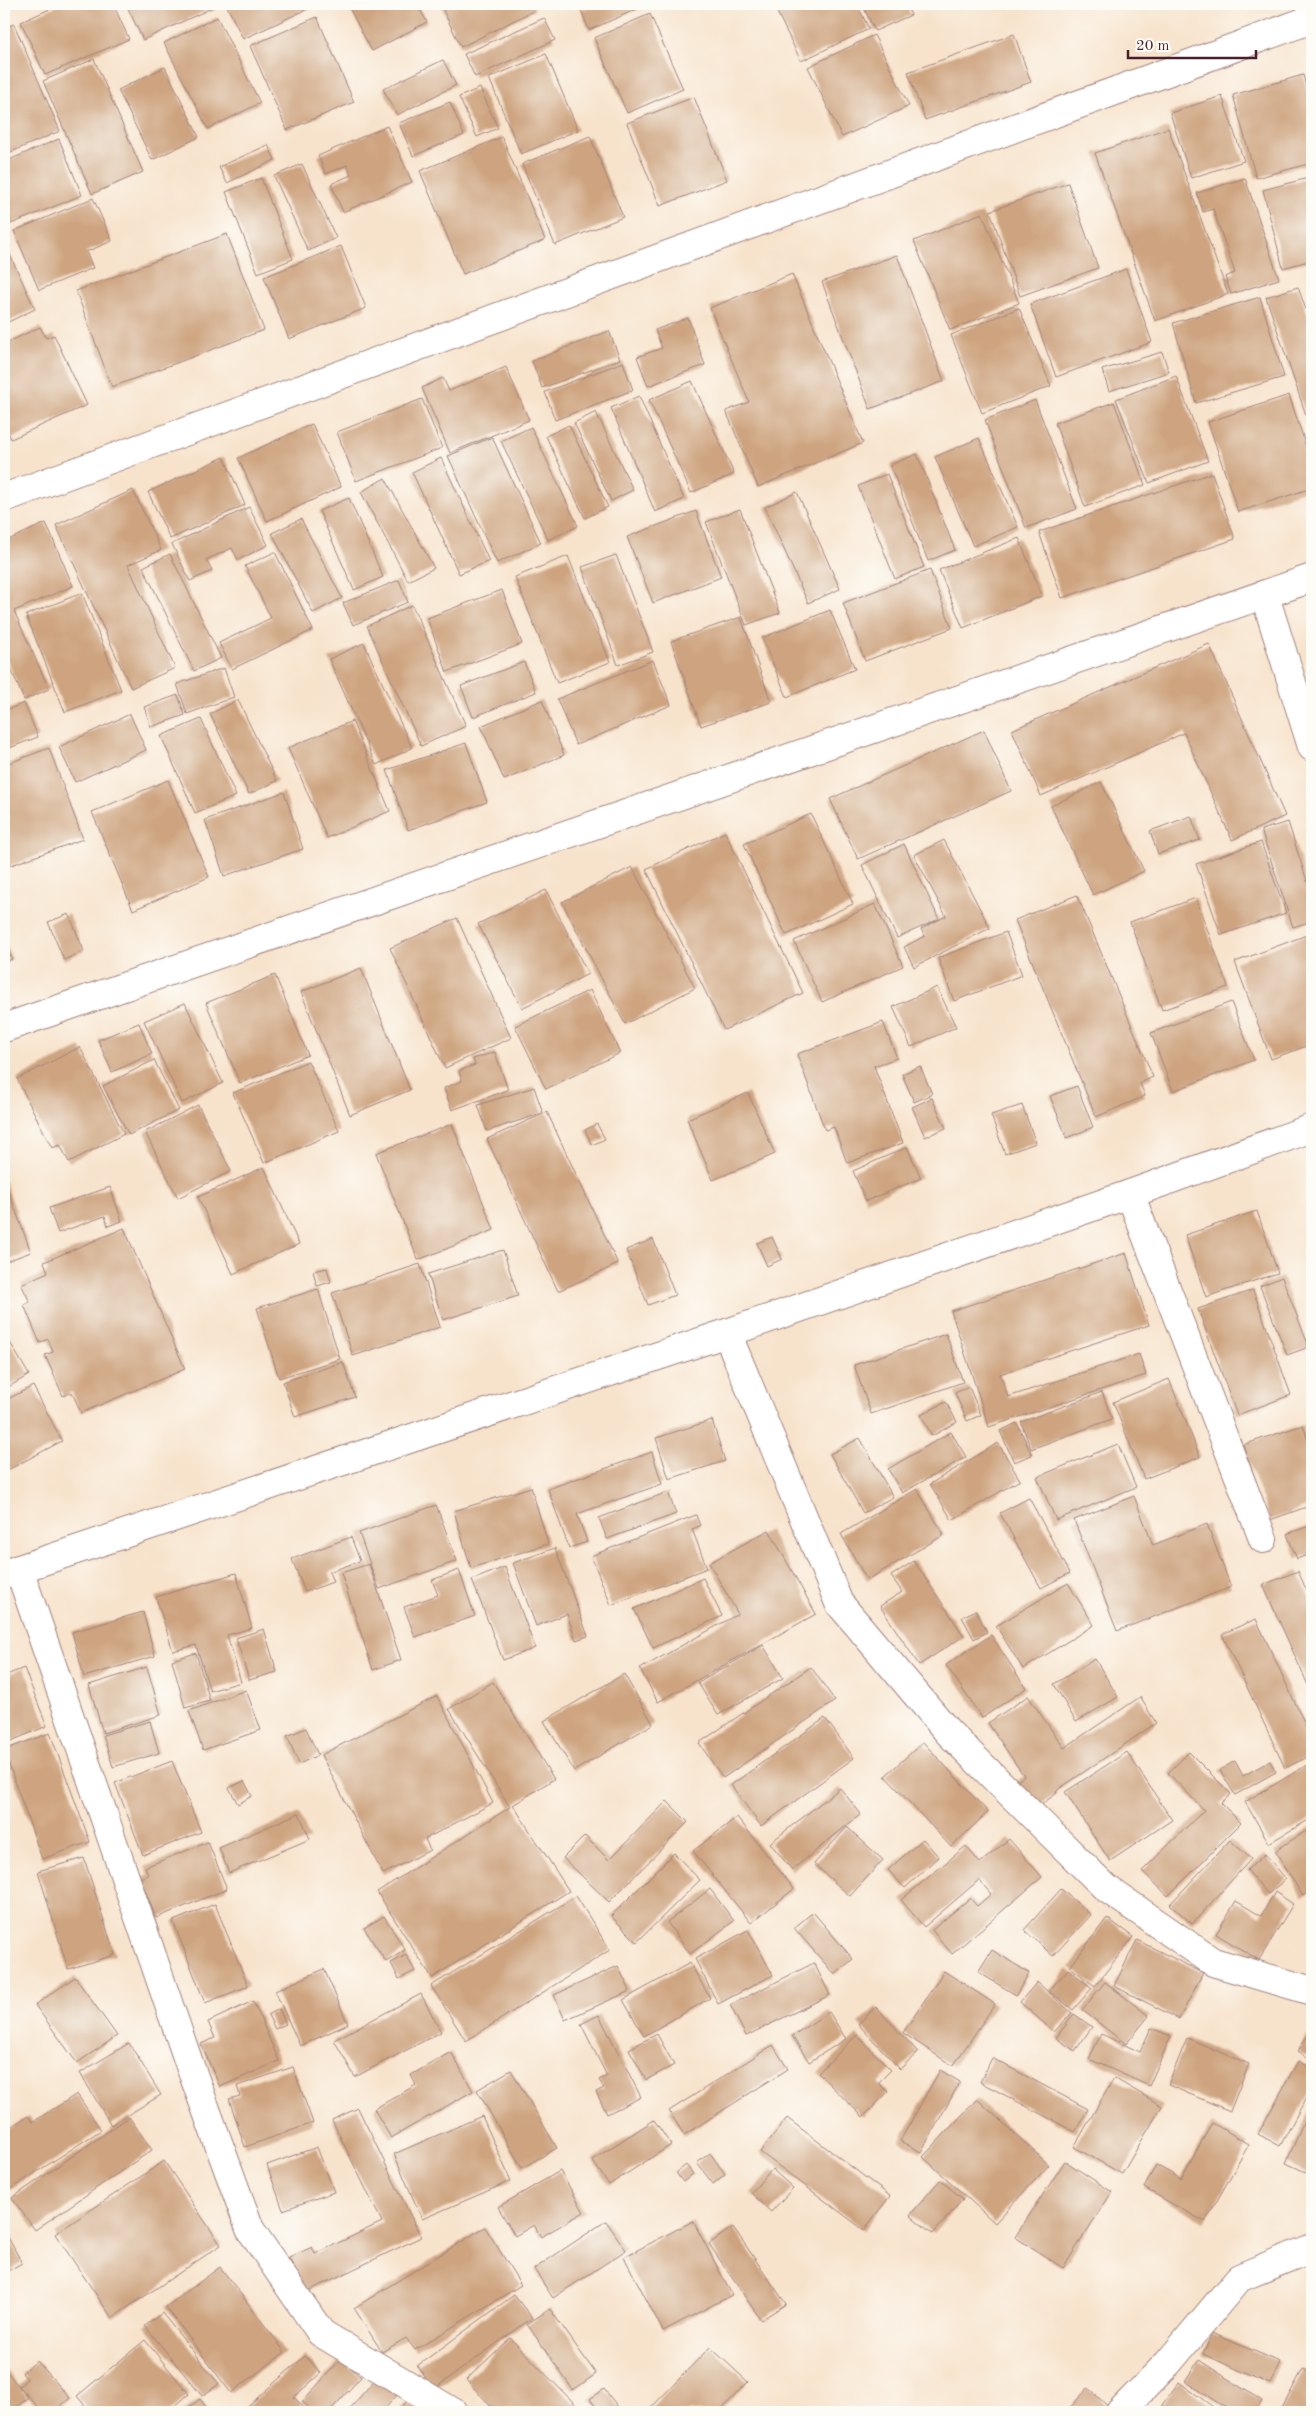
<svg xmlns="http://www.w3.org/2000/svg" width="1316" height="2416" font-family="'Old Standard TT',serif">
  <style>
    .building { fill: #cea480 }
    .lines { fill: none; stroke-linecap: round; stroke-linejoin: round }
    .minor-casing { stroke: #a0817c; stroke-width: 30 }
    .tertiary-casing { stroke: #a0817c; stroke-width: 30 }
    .minor { stroke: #fff; stroke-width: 28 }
    .tertiary { stroke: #fff; stroke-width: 28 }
  </style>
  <rect width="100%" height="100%" fill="#fdfcf7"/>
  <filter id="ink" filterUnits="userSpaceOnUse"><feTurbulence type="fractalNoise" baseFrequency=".02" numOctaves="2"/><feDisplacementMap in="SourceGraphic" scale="10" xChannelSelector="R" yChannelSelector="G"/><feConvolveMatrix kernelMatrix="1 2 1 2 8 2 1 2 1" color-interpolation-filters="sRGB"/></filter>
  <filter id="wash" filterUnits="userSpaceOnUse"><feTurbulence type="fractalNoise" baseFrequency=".0096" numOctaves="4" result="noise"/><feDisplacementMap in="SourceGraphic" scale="20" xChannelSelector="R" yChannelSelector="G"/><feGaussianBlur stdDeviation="1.12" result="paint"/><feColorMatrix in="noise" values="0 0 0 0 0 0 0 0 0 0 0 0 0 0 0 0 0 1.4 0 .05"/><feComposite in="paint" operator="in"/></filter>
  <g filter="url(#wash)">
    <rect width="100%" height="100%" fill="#f7e3cc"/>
    <g id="blocks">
      <!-- building -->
      <path class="building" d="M61,4H113L129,39L45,75L21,22Z
        M126,4H215L216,6L143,40Z
        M226,4H310L312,7L243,39Z
        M347,4H417L427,22L372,51Z
        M440,4H532L535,10L461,47Z
        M596,4H649L589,30L581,10Z
        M773,4H857L869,29L801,61Z
        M862,4H905L911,15L875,31Z
        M650,14L683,89L627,113L594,38Z
        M217,17L260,103L208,129L164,43Z
        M317,17L354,102L287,130L250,46Z
        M544,18L555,40L475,77L464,54Z
        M14,24L60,131L4,155V28Z
        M1014,34L1031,82L925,120L908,72Z
        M874,35L909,106L842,137L808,67Z
        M546,54L578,130L521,154L489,78Z
        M94,59L143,172L92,194L43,81Z
        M443,60L456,85L397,115L383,89Z
        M165,67L199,137L152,160L118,90Z
        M1303,75L1312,107V163L1256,178L1233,95Z
        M480,88L498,128L477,137L459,97Z
        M1222,96L1244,161L1191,178L1170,113Z
        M694,97L727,180L660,206L627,123Z
        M450,102L464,135L413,156L399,123Z
        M387,126L412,182L343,212L331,184L351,175L347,165L326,174L318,156Z
        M1168,128L1228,294L1155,321L1095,153Z
        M590,136L623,217L555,245L522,164Z
        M502,137L545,240L463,274L420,171Z
        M59,139L82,195L11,224L4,206V162Z
        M268,145L275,160L227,183L219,167Z
        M302,164L336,238L308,251L274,176Z
        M1312,177V260L1283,268L1263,190Z
        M261,178L293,259L258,273L226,192Z
        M1245,178L1279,279L1231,294L1225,277L1235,273L1213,209L1203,212L1197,193Z
        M1068,183L1098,268L1020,296L990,211Z
        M93,198L112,241L86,252L93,268L39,290L14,231Z
        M982,213L1019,303L950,330L914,241Z
        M227,234L264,330L112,387L76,291Z
        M4,242L35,309L4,324Z
        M341,246L366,308L289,339L264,277Z
        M897,255L944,381L870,409L822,282Z
        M1126,269L1152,342L1056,377L1030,304Z
        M792,274L863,443L758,487L726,411L749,402L710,308Z
        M1298,287L1312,327V427H1310L1266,297Z
        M1260,297L1284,377L1196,403L1173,323Z
        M1019,308L1051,386L982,413L951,335Z
        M688,318L705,365L648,386L637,357L662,348L655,330Z
        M40,327L46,338L54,335L87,405L11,439L4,424V344Z
        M609,331L620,359L542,388L532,361Z
        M1162,352L1169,372L1109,391L1102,370Z
        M623,362L633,390L555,420L545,392Z
        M506,367L529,420L450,453L422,388L443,378L449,391Z
        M1176,376L1208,461L1149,483L1116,399Z
        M692,381L734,474L691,493L649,400Z
        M1289,395L1312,464V488L1238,512L1208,422Z
        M639,396L684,499L655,512L611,408Z
        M422,399L442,448L356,481L337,432Z
        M1035,400L1077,509L1026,528L985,420Z
        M1114,402L1145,485L1085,507L1055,423Z
        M596,412L633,490L611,501L574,423Z
        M312,424L341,487L267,521L238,458Z
        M569,425L608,507L585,518L546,436Z
        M531,427L578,526L548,540L501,441Z
        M492,437L541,543L497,563L448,456Z
        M979,438L1018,527L973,546L935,457Z
        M917,454L955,550L928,561L890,465Z
        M224,457L245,505L170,539L148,492Z
        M441,458L489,561L459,574L412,472Z
        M1212,473L1235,539L1062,598L1039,532Z
        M887,474L924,567L895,579L858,486Z
        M385,478L434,568L408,581L361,492Z
        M133,490L161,550L128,565L175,668L131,688L56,525Z
        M797,492L840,589L808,603L765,507Z
        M349,498L383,577L354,590L319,511Z
        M249,507L268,545L238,560L232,548L206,560L212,571L190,581L172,544Z
        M740,509L780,613L746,625L706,522Z
        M696,511L721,577L653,603L627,537Z
        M301,519L342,598L313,613L272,533Z
        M46,523L73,586L14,611L49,689L24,700L4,652V542Z
        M1019,538L1042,596L963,628L939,570Z
        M275,552L313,630L232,669L219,643L271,618L245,566Z
        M170,554L221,658L194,671L143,567Z
        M616,555L653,652L618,665L582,567Z
        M568,556L610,662L557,683L515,577Z
        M930,570L952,628L865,661L843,603Z
        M399,580L408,602L353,625L343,603Z
        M502,590L522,644L447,672L427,618Z
        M82,593L121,690L65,712L26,615Z
        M412,605L466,726L421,746L367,626Z
        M830,610L855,669L787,697L762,638Z
        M741,617L771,702L701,726L671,641Z
        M364,643L412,748L376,765L329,659Z
        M1209,644L1285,816L1232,840L1184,733L1041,796L1012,730Z
        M653,660L671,705L576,745L557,699Z
        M524,662L536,692L473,717L461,686Z
        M224,668L234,697L187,714L177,684Z
        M178,695L185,715L151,727L144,707Z
        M238,700L277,781L249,794L210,714Z
        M542,700L564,755L504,780L481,726Z
        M24,703L38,737L4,750V711Z
        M130,714L146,750L75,782L59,747Z
        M201,719L236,796L195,813L161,736Z
        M352,721L390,811L327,838L288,748Z
        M984,730L1011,791L858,859L830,799Z
        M466,743L487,802L408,830L387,770Z
        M49,748L83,839L6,867L4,861V765Z
        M168,780L209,877L133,910L92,812Z
        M1101,782L1144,871L1093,895L1051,806Z
        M284,792L303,849L224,876L205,820Z
        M811,814L853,904L786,935L744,844Z
        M1191,816L1200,840L1158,854L1150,831Z
        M1288,822L1312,897V921L1293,927L1261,830Z
        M725,832L803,993L724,1030L646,869Z
        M944,840L990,928L914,967L904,947L925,936L921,929L946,916L914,855Z
        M1261,842L1286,913L1221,935L1196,864Z
        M904,844L939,919L897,938L862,865Z
        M632,867L695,988L625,1024L562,902Z
        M546,890L588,974L522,1008L478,924Z
        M1077,895L1153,1077L1140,1083L1145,1096L1096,1117L1015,920Z
        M1196,898L1228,987L1162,1010L1130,922Z
        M875,904L903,966L822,1002L794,941Z
        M69,914L84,951L64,960L48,922Z
        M457,918L511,1038L445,1068L390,948Z
        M1006,932L1022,975L954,1001L938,958Z
        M1312,933V1044L1271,1059L1235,962Z
        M4,940L12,959L4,963Z
        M361,968L410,1090L350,1115L301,992Z
        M275,975L308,1055L240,1083L206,1003Z
        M937,987L956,1027L911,1047L893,1007Z
        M590,990L620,1053L546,1089L515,1026Z
        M1231,1002L1254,1060L1173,1091L1151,1033Z
        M185,1003L223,1083L182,1103L144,1021Z
        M883,1022L897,1058L874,1066L903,1143L847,1163L834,1127L825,1130L797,1054Z
        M139,1023L152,1054L112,1072L98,1040Z
        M80,1047L124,1134L69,1162L60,1145L52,1148L17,1079Z
        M495,1052L508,1090L452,1110L444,1088L462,1081L459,1071L475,1065L473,1059Z
        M154,1060L179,1110L129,1135L103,1086Z
        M308,1061L339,1131L264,1163L233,1093Z
        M920,1066L932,1094L914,1102L902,1074Z
        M1077,1086L1093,1127L1067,1138L1050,1096Z
        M534,1087L543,1113L487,1131L478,1105Z
        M748,1093L775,1154L713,1180L687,1119Z
        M932,1098L946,1128L925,1137L912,1107Z
        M198,1105L231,1171L178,1198L145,1132Z
        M1022,1105L1036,1143L1005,1154L991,1115Z
        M547,1112L618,1264L558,1291L487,1139Z
        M452,1124L494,1230L418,1260L376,1153Z
        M597,1124L605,1139L592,1145L585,1130Z
        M907,1147L921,1178L866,1201L853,1171Z
        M264,1167L299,1244L233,1274L198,1197Z
        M4,1179L31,1252L4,1262Z
        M110,1187L122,1221L108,1226L105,1216L58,1233L49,1208Z
        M1257,1211L1278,1273L1206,1297L1185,1235Z
        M124,1228L185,1369L81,1413L72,1392L63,1396L45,1355L53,1352L48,1339L40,1343L24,1305L30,1302L21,1284L48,1272L44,1262Z
        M772,1237L782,1259L767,1266L757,1243Z
        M653,1239L675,1295L648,1305L626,1250Z
        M503,1250L518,1296L443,1320L428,1274Z
        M1126,1253L1149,1325L1000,1374L1008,1397L1139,1354L1146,1375L989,1427L951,1311Z
        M420,1264L440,1327L353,1356L332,1293Z
        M327,1268L331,1282L317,1286L313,1271Z
        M1282,1277L1309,1347L1287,1355L1260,1286Z
        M318,1289L340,1359L279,1378L257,1308Z
        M1253,1290L1291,1395L1237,1415L1198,1309Z
        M4,1332L29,1375L5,1389L4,1386Z
        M946,1334L963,1382L871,1414L854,1365Z
        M343,1362L355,1397L295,1417L283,1382Z
        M1169,1379L1200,1457L1144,1479L1113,1402Z
        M33,1386L62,1441L4,1472V1401Z
        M969,1387L981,1415L967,1421L955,1393Z
        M1102,1392L1112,1419L1031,1449L1021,1422Z
        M946,1402L957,1422L932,1436L921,1415Z
        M712,1420L725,1461L669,1479L656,1438Z
        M1017,1423L1032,1455L1014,1462L1000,1431Z
        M1303,1425L1312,1452V1505L1270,1520L1243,1445Z
        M951,1432L966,1457L902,1493L888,1469Z
        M860,1438L893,1497L863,1513L830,1454Z
        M998,1443L1020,1480L952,1520L930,1484Z
        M1118,1444L1136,1487L1056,1520L1037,1477Z
        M652,1452L662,1484L577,1514L587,1542L569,1548L548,1489Z
        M531,1487L548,1544L471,1568L454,1511Z
        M917,1489L944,1535L867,1580L841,1534Z
        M668,1492L676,1514L607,1539L599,1518Z
        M1134,1496L1153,1545L1207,1524L1231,1587L1117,1631L1074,1520Z
        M1029,1498L1070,1573L1041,1588L1000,1513Z
        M436,1505L457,1561L379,1589L359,1533Z
        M696,1515L700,1526L692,1529L707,1568L611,1605L591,1556Z
        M1312,1525V1553L1297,1559L1287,1534Z
        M769,1530L816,1614L658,1702L640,1669L738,1614L709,1563Z
        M351,1537L360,1561L329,1572L333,1582L305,1592L292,1559Z
        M555,1548L588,1636L576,1640L567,1614L536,1626L513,1563Z
        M914,1561L964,1636L919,1665L880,1606L902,1592L891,1576Z
        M369,1564L401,1660L373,1670L341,1573Z
        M505,1567L535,1648L503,1660L472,1580Z
        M459,1570L475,1616L415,1637L404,1607L438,1595L432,1580Z
        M1298,1571L1312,1603V1694L1263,1585Z
        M236,1573L252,1628L227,1635L241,1682L210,1691L196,1645L173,1651L156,1597Z
        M703,1578L722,1616L653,1648L634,1609Z
        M1068,1583L1094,1625L1023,1669L996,1626Z
        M976,1610L987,1632L974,1639L962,1617Z
        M143,1612L155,1656L84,1677L72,1632Z
        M1256,1619L1312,1739V1755L1285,1768L1222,1634Z
        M264,1629L277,1672L249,1680L236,1638Z
        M991,1635L1026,1688L982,1718L946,1665Z
        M763,1645L783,1678L718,1715L698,1683Z
        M196,1653L210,1701L185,1708L172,1660Z
        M1095,1659L1118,1697L1076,1722L1054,1684Z
        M147,1667L161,1715L103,1733L89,1685Z
        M811,1667L835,1701L723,1778L699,1743Z
        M24,1668L47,1726L4,1744V1676Z
        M624,1674L653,1724L574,1771L544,1721Z
        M493,1682L554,1779L513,1805L569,1891L432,1978L377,1892L510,1807L449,1709Z
        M246,1690L261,1730L203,1750L189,1711Z
        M437,1696L493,1803L425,1839L430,1850L383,1874L321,1755Z
        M1028,1696L1064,1748L1140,1697L1156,1723L1056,1791L1057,1793L1035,1809L1016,1782L1024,1776L988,1723Z
        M825,1718L854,1758L761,1826L731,1785Z
        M150,1721L159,1753L113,1767L103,1735Z
        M306,1728L318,1755L299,1764L287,1736Z
        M50,1733L90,1842L42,1859L4,1750Z
        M923,1742L988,1812L951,1847L885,1776Z
        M1127,1752L1172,1820L1110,1861L1065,1792Z
        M1189,1752L1231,1794L1221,1803L1241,1823L1168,1896L1142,1871L1204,1810L1168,1773Z
        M172,1761L201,1832L143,1855L115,1783Z
        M1235,1761L1243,1776L1270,1761L1276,1772L1235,1795L1220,1770Z
        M1312,1762V1818L1269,1843L1245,1802Z
        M244,1781L252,1796L238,1804L229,1788Z
        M840,1788L861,1814L792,1870L770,1843Z
        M667,1801L688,1822L609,1902L563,1858L585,1836L609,1860Z
        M299,1813L310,1839L229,1873L219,1848Z
        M737,1817L794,1889L751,1923L693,1851Z
        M847,1827L883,1860L850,1896L814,1864Z
        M1312,1827V1890L1303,1896L1275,1851Z
        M923,1839L939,1857L905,1888L888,1870Z
        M1009,1839L1042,1877L952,1954L932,1930L970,1898L977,1906L991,1894L979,1880L924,1927L901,1900L966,1846L980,1863Z
        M1230,1840L1251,1859L1192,1924L1170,1904Z
        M208,1842L227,1889L156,1918L140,1878L148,1875L145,1867Z
        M674,1853L700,1880L637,1942L611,1916Z
        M1265,1854L1286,1879L1268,1894L1247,1870Z
        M84,1858L115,1955L68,1969L38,1871Z
        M710,1889L734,1921L690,1954L667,1922Z
        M1061,1889L1091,1915L1053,1956L1024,1930Z
        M1275,1892L1293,1904L1259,1960L1216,1934L1236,1901L1261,1916Z
        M576,1896L610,1950L466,2041L431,1986Z
        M215,1904L248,1986L205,2003L173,1921Z
        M813,1912L853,1959L835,1975L794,1928Z
        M384,1916L405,1950L386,1962L364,1928Z
        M1107,1918L1133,1937L1095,1986L1070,1967Z
        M748,1930L773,1975L718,2004L695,1959Z
        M1137,1940L1203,1973L1179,2019L1114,1986Z
        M992,1950L1029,1973L1016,1995L978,1972Z
        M406,1955L415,1971L399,1979L391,1963Z
        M690,1963L710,1998L644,2036L623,2000Z
        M814,1963L830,1995L746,2036L730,2005Z
        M618,1966L630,1991L565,2020L554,1995Z
        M324,1969L348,2024L300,2046L275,1991Z
        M1068,1969L1092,1988L1073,2010L1049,1991Z
        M944,1971L995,2004L953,2066L903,2033Z
        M75,1977L117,2036L77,2063L35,2005Z
        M1037,1982L1072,2013L1054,2032L1020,2002Z
        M1105,1982L1149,2016L1126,2044L1082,2010Z
        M421,1994L441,2032L355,2077L334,2040Z
        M253,2001L279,2061L220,2087L201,2044L215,2038L208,2022Z
        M876,2007L918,2052L900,2069L858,2024Z
        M279,2009L286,2024L275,2029L268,2015Z
        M829,2012L846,2039L809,2062L792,2036Z
        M1074,2014L1092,2027L1075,2051L1056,2038Z
        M599,2015L641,2097L607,2114L596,2092L604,2088L599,2080L607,2076L581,2024Z
        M1151,2028L1171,2036L1149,2086L1089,2059L1101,2034L1140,2052Z
        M1312,2028V2060L1298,2051Z
        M657,2034L674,2065L646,2080L629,2049Z
        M857,2035L891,2070L878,2083L888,2092L863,2117L818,2073Z
        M1187,2038L1249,2064L1230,2111L1168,2085Z
        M129,2043L161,2095L111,2125L80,2073Z
        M773,2045L788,2069L684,2135L669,2111Z
        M451,2052L473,2091L391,2138L374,2109L416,2085L411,2075Z
        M992,2058L1088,2109L1075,2132L980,2082Z
        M1298,2061L1312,2069V2087L1280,2146L1258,2134Z
        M293,2067L313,2123L245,2147L229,2099L240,2096L237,2086Z
        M511,2070L557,2148L522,2168L477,2090Z
        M940,2070L960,2082L921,2152L900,2141Z
        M1114,2078L1162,2106L1122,2174L1074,2147Z
        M77,2094L101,2130L9,2190L4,2182V2131L28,2116L33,2122Z
        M977,2099L1049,2165L995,2223L923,2157Z
        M358,2108L421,2237L306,2292L289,2258L312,2247L315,2254L382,2222L332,2120Z
        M1310,2108L1312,2109V2175L1286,2163Z
        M482,2116L511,2181L422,2219L394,2154Z
        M129,2117L152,2150L35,2230L12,2198Z
        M787,2118L890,2196L864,2230L760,2152Z
        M654,2120L671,2145L609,2185L592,2160Z
        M1212,2123L1249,2144L1205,2222L1144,2188L1156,2165L1181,2179Z
        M317,2147L334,2192L283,2210L267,2165Z
        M710,2153L725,2174L713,2184L697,2163Z
        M164,2161L221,2245L112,2318L55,2234Z
        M1065,2161L1112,2192L1063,2268L1015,2237Z
        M686,2165L693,2174L683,2182L676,2173Z
        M772,2169L793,2188L771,2212L751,2193Z
        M560,2171L584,2212L541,2237L534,2225L515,2236L498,2207Z
        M940,2180L963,2199L933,2234L910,2215Z
        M606,2221L626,2250L553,2298L534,2269Z
        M693,2221L732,2295L663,2331L624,2257Z
        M485,2227L521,2285L415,2350L406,2338L382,2352L354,2308Z
        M733,2227L786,2304L761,2320L709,2244Z
        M4,2230L22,2263L4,2273Z
        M220,2267L285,2352L231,2393L166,2307Z
        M514,2295L532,2318L434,2389L417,2366Z
        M550,2309L596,2374L573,2390L527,2324Z
        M162,2313L219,2384L202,2396L145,2326Z
        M1212,2333L1280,2362L1270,2384L1203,2354Z
        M510,2338L583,2412H497L466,2380Z
        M145,2340L189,2394L168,2412H90L77,2396Z
        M710,2347L748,2382L719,2412H647Z
        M305,2356L321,2373L294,2397L308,2412H241Z
        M341,2359L361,2377L329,2412H314L302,2402Z
        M1199,2360L1262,2401L1255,2412H1232L1185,2381Z
        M37,2361L70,2398L53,2412H32L38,2407L19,2386L27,2379L22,2373Z
        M4,2368L28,2398L15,2408L18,2412H4Z
        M1303,2369L1312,2373V2412H1280Z
        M379,2375L399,2393L382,2412H347Z
        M1179,2382L1220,2412H1172L1162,2405Z
        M1088,2388L1112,2410L1110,2412H1066Z
        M604,2389L622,2412H600L590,2399Z
        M200,2399L210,2412H182Z
        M407,2401L421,2412H397Z"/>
    </g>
  </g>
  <g filter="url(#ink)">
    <use href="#blocks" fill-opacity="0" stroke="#a0817c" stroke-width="1"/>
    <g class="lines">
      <!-- minor casing -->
      <g class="minor-casing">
        <path id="minor" d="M4,498L1312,19
          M1265,596L1312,747
          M4,1028L1312,578
          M1130,1194L1263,1539
          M727,1333L839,1603L948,1732L1106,1888L1213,1962L1312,1991
          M19,1569L190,2066L250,2229L321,2333L453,2412
          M1120,2412L1168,2363L1239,2278L1312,2248"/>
      </g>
      <!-- tertiary casing -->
      <g class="tertiary-casing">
        <path id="tertiary" d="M4,1574L727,1333L1130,1194L1312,1128"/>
      </g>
      <!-- minor -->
      <use href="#minor" class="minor"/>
      <!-- tertiary -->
      <use href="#tertiary" class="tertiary"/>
    </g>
  </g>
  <!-- margin -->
  <rect width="1316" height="2416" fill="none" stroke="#fdfcf7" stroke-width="20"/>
  <!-- scale -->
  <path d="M1128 50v8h128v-8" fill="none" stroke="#4a1f2b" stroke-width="2.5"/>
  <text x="1136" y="50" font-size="15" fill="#4a1f2b" stroke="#fdfcf7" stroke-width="4" paint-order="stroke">20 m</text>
</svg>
